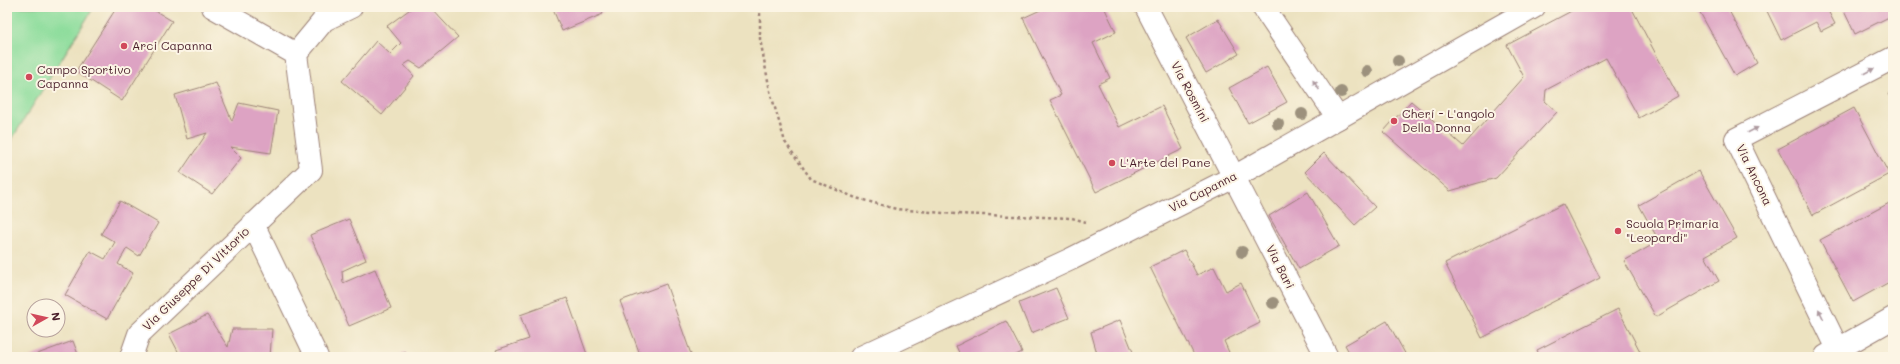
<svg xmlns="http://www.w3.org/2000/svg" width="1900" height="364" font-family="Mali,sans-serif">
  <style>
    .green { fill: #8ddd9c; stroke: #6c7e64 }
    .building { fill: #dda3c3 }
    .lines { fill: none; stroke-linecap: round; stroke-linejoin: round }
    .street-casing { stroke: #9b8076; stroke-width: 24 }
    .secondary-casing { stroke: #9b8076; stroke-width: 24 }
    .path { stroke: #9b8076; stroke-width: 2.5; stroke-dasharray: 3 3; stroke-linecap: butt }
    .street { stroke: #fff; stroke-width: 22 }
    .secondary { stroke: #fff; stroke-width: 22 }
    .tree { fill: #9c917d }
    .oneway { fill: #ae9aa0 }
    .poi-dot { fill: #d1495b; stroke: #fcf5e5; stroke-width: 1.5 }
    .labels { text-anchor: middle; stroke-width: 4; stroke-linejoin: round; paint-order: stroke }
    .poi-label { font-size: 12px; fill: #4a1f2b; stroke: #fcf5e5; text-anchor: start }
    .street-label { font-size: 12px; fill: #4a1f2b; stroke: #fcf5e5 }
  </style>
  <rect width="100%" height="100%" fill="#fcf5e5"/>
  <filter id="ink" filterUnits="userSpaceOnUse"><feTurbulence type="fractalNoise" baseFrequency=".025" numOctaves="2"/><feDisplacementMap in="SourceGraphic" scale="8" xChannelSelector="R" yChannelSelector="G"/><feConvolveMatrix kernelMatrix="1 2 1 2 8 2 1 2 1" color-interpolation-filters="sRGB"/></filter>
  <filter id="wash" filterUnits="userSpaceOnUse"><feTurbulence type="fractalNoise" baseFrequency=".012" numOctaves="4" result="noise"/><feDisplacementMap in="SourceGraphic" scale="16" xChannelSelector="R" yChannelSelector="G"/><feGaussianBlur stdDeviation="0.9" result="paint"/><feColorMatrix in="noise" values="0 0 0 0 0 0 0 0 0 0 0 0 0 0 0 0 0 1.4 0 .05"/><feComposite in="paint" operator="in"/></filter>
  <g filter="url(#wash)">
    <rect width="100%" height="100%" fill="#ece2c0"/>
    <!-- green -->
    <path class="green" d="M7,7H94L7,147Z"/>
    <g id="blocks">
      <!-- building -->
      <path class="building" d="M117,7H149L172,21L122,101L76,71Z
        M413,7H430L458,37L421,68L410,61L404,65L414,76L382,115L342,81L376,41L390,54L401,43L387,26Z
        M552,7H600L603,14L562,31Z
        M1047,7H1104L1116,32L1093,43L1110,78L1098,84L1119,127L1162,106L1183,149L1096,192L1050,100L1061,95L1023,18Z
        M1579,7H1631L1678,96L1639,118L1606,58L1546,90L1545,101L1557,112L1496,178L1450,191L1383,132L1411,101L1463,146L1524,77L1507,45Z
        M1697,7H1727L1757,63L1735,76Z
        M1765,7H1826L1835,24L1821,31L1816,22L1781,40Z
        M1842,7H1893V15L1855,34Z
        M1218,19L1239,54L1206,73L1186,38Z
        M1267,67L1287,102L1248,123L1229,88Z
        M216,83L232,121L239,103L278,111L271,153L230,147L241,158L212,194L180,173L207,133L187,139L175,95Z
        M1893,92V103L1888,94Z
        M1854,108L1889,174L1813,215L1778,149Z
        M1324,153L1375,207L1355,225L1305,172Z
        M1699,171L1737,238L1705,256L1719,281L1656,317L1624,261L1659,241L1639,205Z
        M1308,192L1339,246L1299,269L1269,216Z
        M120,201L158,223L139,256L127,248L118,264L133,273L107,319L65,295L90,251L105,259L115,242L101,234Z
        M1893,201V280L1853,302L1820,240Z
        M1563,204L1600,278L1482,338L1445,263Z
        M349,219L366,260L342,271L343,283L375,269L391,308L349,326L310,235Z
        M1184,250L1197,275L1214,267L1226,291L1241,283L1260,323L1224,341L1231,357H1195L1150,267Z
        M666,284L692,357H641L620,301Z
        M1056,288L1069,318L1031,333L1019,303Z
        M567,298L588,357H499L496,350L529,339L520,315Z
        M1618,309L1643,357H1540L1537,350Z
        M207,315L228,347L232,329H272L270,357H181L169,334Z
        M1120,320L1135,357H1098L1091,332Z
        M1006,321L1022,352L1012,357H961L956,346Z
        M1387,321L1407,357H1352L1345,345Z
        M73,341L79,357H29Z
        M405,352L408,357H394Z"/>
    </g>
  </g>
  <g filter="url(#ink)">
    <use href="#blocks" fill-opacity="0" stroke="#9b8076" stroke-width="1"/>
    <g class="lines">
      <!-- street casing -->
      <g class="street-casing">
        <path id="street" d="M1146,7L1327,357
          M1263,7L1338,118
          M324,20L351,7
          M296,54L324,20L326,7
          M253,224L317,357
          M1826,356L1893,318
          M131,357L139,334L311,170L296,54L213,7
          M1838,357V349L1736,139L1893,58"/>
      </g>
      <!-- secondary casing -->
      <g class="secondary-casing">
        <path id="secondary" d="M861,357L1071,259L1234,177L1534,7"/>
      </g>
      <!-- path -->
      <path class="path" d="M760,7V39L770,91L785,142L811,179L856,198L896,209L956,214L1072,218L1086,222"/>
      <!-- street -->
      <use href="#street" class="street"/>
      <!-- secondary -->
      <use href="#secondary" class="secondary"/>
    </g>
    <!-- trees -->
    <g class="tree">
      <circle cx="1398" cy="61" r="6"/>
      <circle cx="1367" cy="71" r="6"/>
      <circle cx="1341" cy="92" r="6"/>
      <circle cx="1302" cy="114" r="6"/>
      <circle cx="1278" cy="124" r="6"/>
      <circle cx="1242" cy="252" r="6"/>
      <circle cx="1273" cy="303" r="6"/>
    </g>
    <!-- one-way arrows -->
    <defs><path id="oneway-solid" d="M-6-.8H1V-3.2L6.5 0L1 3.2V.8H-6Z"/></defs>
    <g class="oneway">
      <use href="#oneway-solid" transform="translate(1869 71) rotate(-27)"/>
      <use href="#oneway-solid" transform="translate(1316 85) rotate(-124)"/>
      <use href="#oneway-solid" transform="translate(1753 130) rotate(-27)"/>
      <use href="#oneway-solid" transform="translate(1821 314) rotate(-116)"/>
    </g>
  </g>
  <!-- markers -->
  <g class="poi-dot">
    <circle cx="124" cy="46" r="4"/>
    <circle cx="29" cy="77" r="4"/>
    <circle cx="1394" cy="121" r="4"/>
    <circle cx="1112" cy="163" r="4"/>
    <circle cx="1618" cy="231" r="4"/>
  </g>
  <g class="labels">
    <!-- poi labels -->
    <g class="poi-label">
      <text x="132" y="50">Arci Capanna</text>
      <text x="37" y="74">Campo Sportivo<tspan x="37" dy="14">Capanna</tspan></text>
      <text x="1402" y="118">Cherí - L'angolo<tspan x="1402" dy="14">Della Donna</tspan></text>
      <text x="1120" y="167">L'Arte del Pane</text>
      <text x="1626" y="228">Scuola Primaria<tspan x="1626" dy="14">"Leopardi"</tspan></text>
    </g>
    <!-- street labels -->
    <g class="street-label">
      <text transform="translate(1190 92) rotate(62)" y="4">Via Rosmini</text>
      <text transform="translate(1754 175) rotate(64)" y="4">Via Ancona</text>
      <text transform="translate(1203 192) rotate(-27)" y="4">Via Capanna</text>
      <text transform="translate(1280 267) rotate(63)" y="4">Via Bari</text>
      <text transform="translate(196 279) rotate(-44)" y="4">Via Giuseppe Di Vittorio</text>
    </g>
  </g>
  <!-- margin -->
  <rect width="1900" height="364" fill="none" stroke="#fcf5e5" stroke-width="24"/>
  <!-- north arrow -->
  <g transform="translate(46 318) rotate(82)"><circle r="19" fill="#fcf5e5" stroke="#b59f9b"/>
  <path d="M0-3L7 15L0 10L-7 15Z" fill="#d1495b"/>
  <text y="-6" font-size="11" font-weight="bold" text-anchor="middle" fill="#4a1f2b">N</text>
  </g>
</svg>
